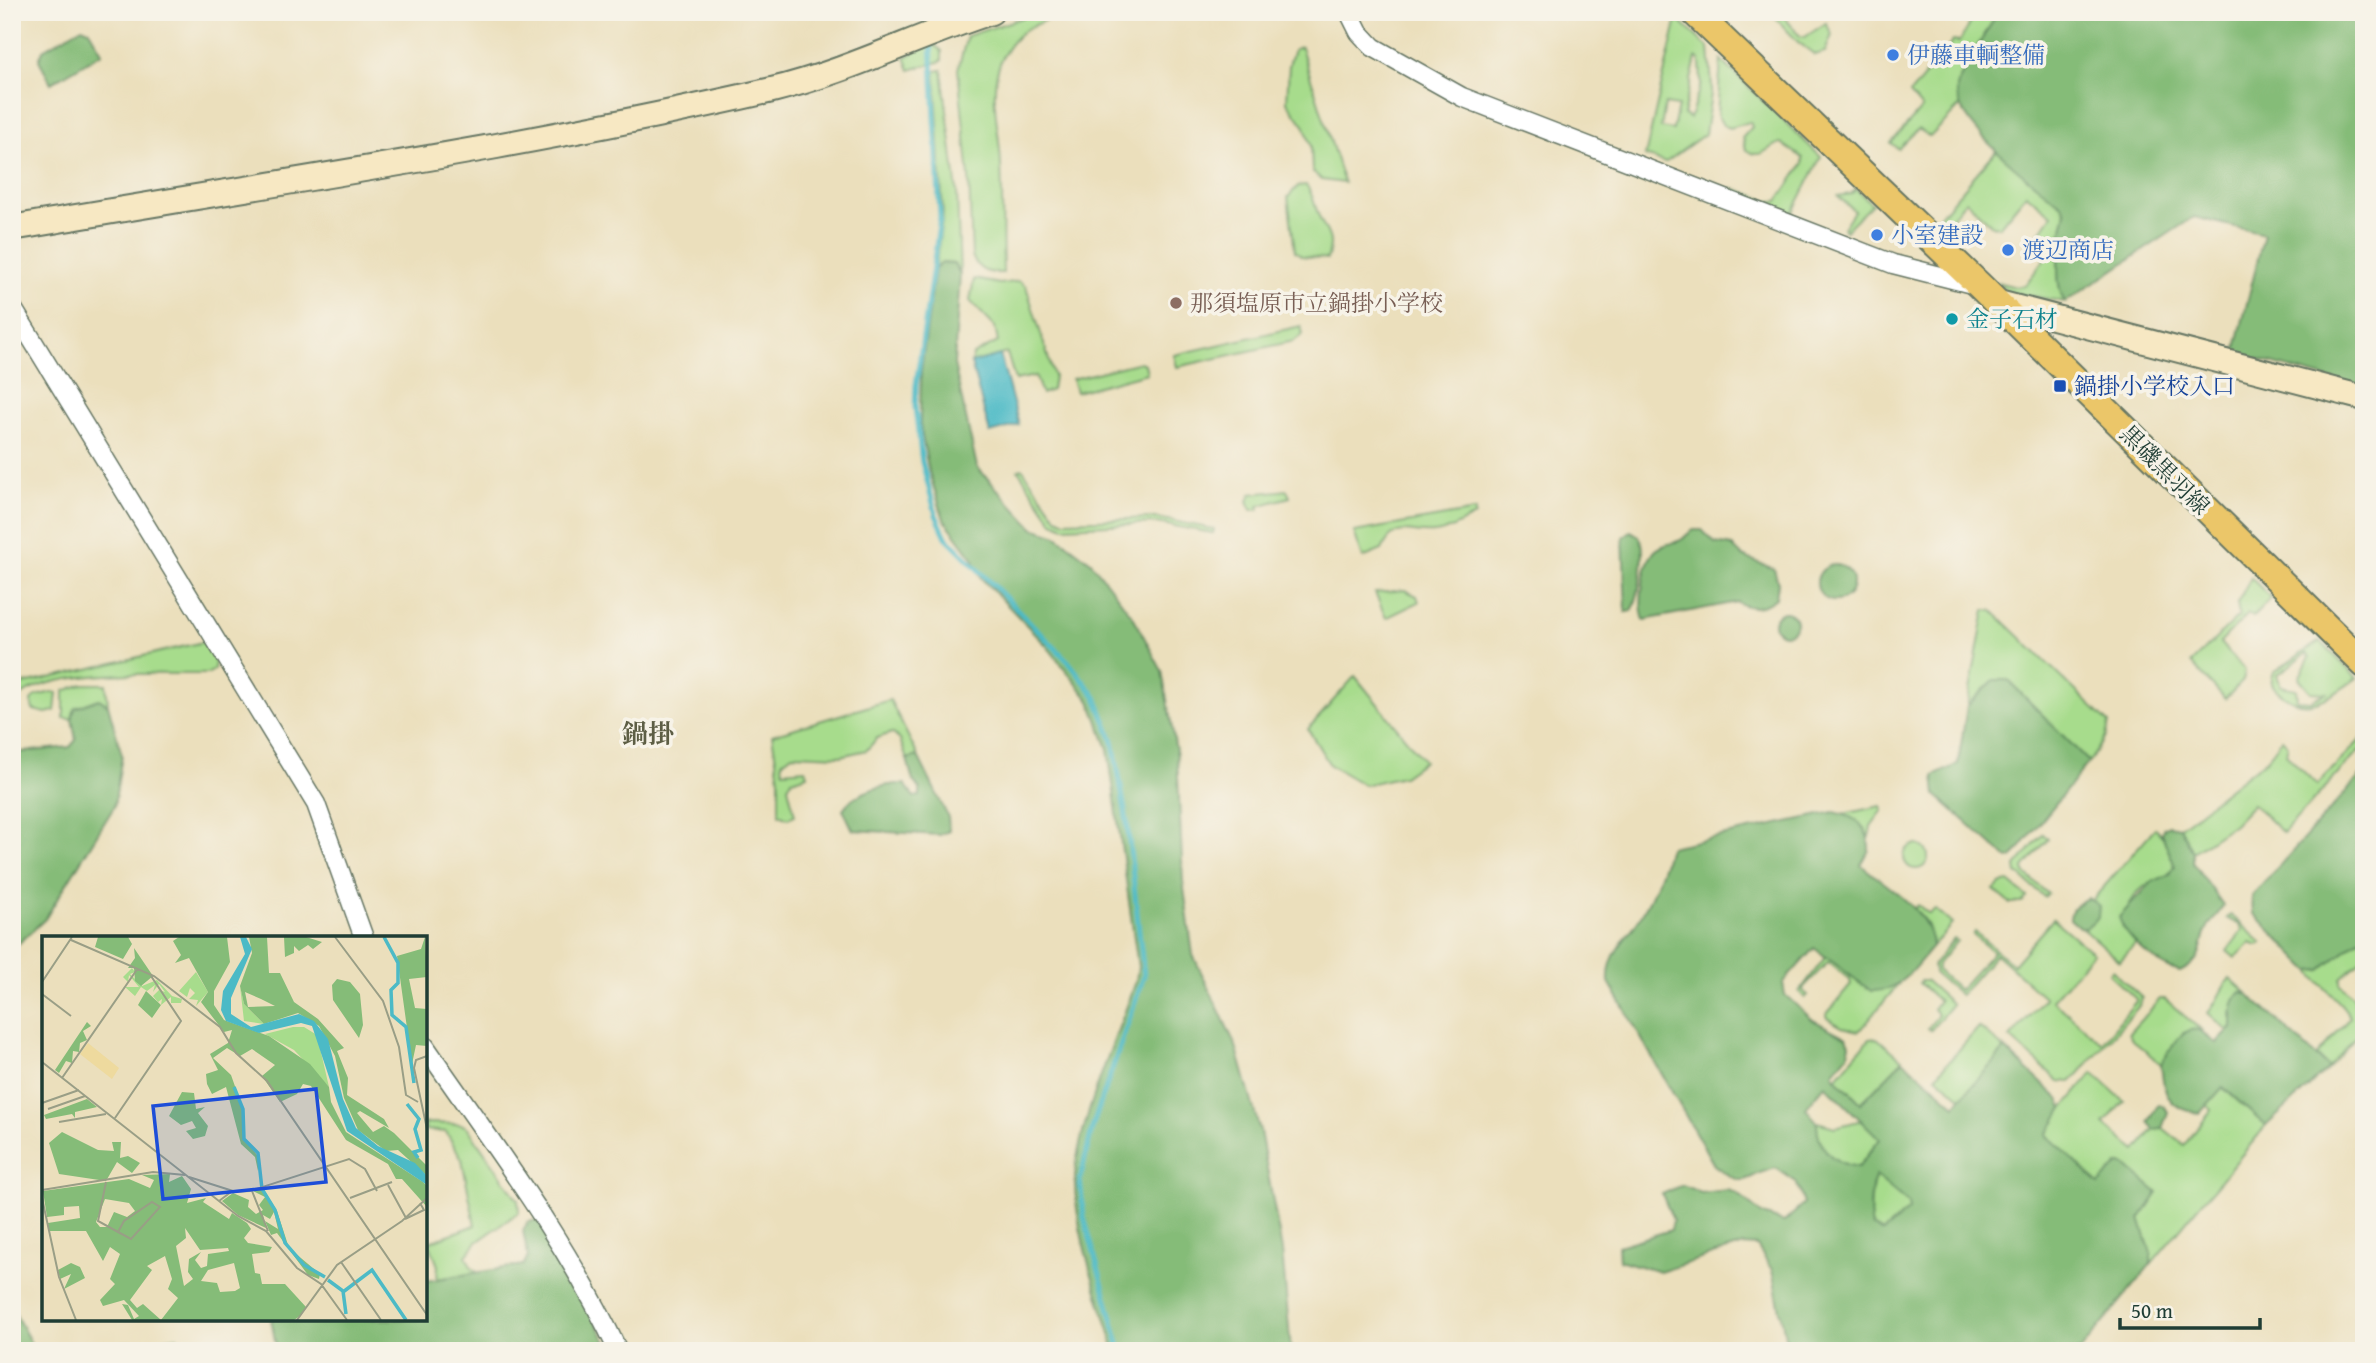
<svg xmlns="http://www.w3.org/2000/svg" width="2376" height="1363" font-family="'Gentium Book Plus','Noto Serif JP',serif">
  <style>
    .green { fill: #a7dc8c; stroke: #638c60; stroke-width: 2; fill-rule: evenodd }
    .forest { fill: #85bc78; stroke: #527c56; stroke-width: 2; fill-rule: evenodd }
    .water { fill: #4cbac6; stroke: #367c7d; stroke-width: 2 }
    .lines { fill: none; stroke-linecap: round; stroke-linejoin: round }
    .stream { stroke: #4cbac6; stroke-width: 5 }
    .street-casing { stroke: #667664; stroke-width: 21 }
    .secondary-casing { stroke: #667664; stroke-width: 28 }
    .primary-casing { stroke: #667664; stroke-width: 30 }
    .street { stroke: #fff; stroke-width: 18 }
    .secondary { stroke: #f7e8c3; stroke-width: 24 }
    .primary { stroke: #ebc669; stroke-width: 26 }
    .shop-dot { fill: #3f7fe0; stroke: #f7f3e8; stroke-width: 2.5 }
    .education-dot { fill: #8d6e63; stroke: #f7f3e8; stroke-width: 2.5 }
    .culture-dot { fill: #0f9aa8; stroke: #f7f3e8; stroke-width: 2.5 }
    .transit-dot { fill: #1a4fb4; stroke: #f7f3e8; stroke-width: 2.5 }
    .labels { text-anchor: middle; stroke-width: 7; stroke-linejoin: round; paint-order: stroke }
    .shop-label { font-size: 23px; fill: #366cbe; stroke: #f7f3e8; text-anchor: start }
    .education-label { font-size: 23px; fill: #785e54; stroke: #f7f3e8; text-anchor: start }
    .culture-label { font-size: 23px; fill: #0d838f; stroke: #f7f3e8; text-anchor: start }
    .transit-label { font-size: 23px; fill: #164399; stroke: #f7f3e8; text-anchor: start }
    .street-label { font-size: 23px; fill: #1f3d34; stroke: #f7f3e8 }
    .quarter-label { font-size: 26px; font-weight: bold; fill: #5d5e45; stroke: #f7f3e8 }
    .inset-river { fill: none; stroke: #4cbac6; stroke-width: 3.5 }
    .inset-road { fill: none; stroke: #999e86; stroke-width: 2 }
    .view { fill: #1d4ed8; fill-opacity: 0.15; stroke: #1d4ed8; stroke-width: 3.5 }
    .inset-edge { fill: none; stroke: #1f3d34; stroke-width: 3.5 }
  </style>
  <rect width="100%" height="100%" fill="#f7f3e8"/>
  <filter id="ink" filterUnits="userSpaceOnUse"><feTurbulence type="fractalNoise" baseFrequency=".0143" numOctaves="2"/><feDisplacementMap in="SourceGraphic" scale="14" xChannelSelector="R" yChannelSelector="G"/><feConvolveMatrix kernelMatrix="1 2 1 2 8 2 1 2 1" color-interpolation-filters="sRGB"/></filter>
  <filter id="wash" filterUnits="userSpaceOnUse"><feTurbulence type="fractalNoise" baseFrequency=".00686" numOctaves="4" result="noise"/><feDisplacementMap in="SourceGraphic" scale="28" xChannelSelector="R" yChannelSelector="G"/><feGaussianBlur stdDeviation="1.57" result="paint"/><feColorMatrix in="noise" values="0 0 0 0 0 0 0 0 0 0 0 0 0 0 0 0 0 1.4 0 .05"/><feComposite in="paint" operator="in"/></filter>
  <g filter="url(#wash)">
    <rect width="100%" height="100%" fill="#ebdfbc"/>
    <!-- green -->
    <path class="green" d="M1039,12H1057C1046,23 1030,24 1020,34C979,72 1000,120 1001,166C1003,202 1002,238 1003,273C987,273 979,272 972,256L969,177L958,69L967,36Z
      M1770,12H1780L1800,36L1805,37L1826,23L1832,35L1825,52L1815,55L1798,42Z
      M1969,12H1998L1957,87L1961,105L1930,137L1918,129L1898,149L1891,143L1922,108L1910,94L1953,41L1959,42L1972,20Z
      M1677,19L1709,48L1712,87L1705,134L1665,163L1645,156ZM1696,58L1700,60L1701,84L1690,118L1683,115ZM1665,104L1678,106L1673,130L1661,128Z
      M932,43L942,51V61L910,70L905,57Z
      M1301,47L1344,183L1322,180L1312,171L1311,146L1305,127L1287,102L1289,65L1294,49Z
      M1721,60L1821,157L1792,214L1731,191L1733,188L1769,201H1778L1803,164V158L1781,143C1765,147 1764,161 1746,150L1743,137L1752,127L1750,122L1729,128L1723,125L1717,115Z
      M942,70L957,192L960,275L954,264L942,263L935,269L943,214L935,71Z
      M1996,151L2063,205L2066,212C2060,234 2052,282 2065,302L2008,292L1997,282L2016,287L2025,285L2050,252L2035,240L2052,215L2026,194L1999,227L1992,225L1966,201L1948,222L1954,236V247L1931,226Z
      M1306,185C1313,194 1313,200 1317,211C1323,232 1336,234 1327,259L1302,256L1295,251L1288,197L1298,186Z
      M1856,189L1872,204L1845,231L1843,228L1854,211L1838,196L1851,194Z
      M974,279L1000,284L1019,281L1026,286L1054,376L1052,390L1042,394L1035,376L1015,380L1007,353L971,363L973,355L998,342L995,327L970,301Z
      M1301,326L1303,334L1294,341L1177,367L1174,355Z
      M1140,362L1145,364L1147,373L1076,392L1072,379Z
      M1022,468L1057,518L1064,521L1157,518L1214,529L1213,533L1156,523L1064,527L1053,522L1018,470Z
      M1287,490L1290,497L1258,506L1259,510H1252L1248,501L1251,494Z
      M1475,511V516C1464,521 1450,530 1440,532C1415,539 1396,517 1382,550L1363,558L1354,532Z
      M2251,578L2271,598L2253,617L2248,614L2220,643L2245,670L2243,681L2225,699L2191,663L2239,616L2237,603Z
      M1405,590L1417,596L1419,602L1386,618L1375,593Z
      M1985,610H1992L2109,723L2106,737L2089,762L2008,680H1994L1967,706Z
      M2320,641L2357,678C2331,696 2306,718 2278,691C2271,685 2270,681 2274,672ZM2307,653L2310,657L2299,678L2311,692L2326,693L2311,701L2297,700L2296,689L2281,686L2277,675Z
      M203,642L215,661L214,670L207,674C164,675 36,666 12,705V684L20,685Z
      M1355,676L1424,761L1403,776L1364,785L1330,765L1308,729Z
      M83,684H106L108,705L99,699L75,708L72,719L64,718V691Z
      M52,692L57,693L55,711L46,713L33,710L31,701L36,696Z
      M890,700L918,756L907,759L900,740L892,733L877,738L867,750L840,756L792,754L782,762L783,771L805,769L808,775L792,780L788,787L795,815L788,818L779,814V778L772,735Z
      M2364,736V746L2283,833L2253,804L2234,824L2193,852L2180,827L2267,759L2282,739L2288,745L2286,754L2317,785Z
      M1881,806L1883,810L1871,826L1869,838L1864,828L1843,814Z
      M2155,828L2166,841L2175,866C2169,876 2163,878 2153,882C2135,889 2126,909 2122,927L2137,942L2120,961L2074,921Z
      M2043,834L2048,839L2024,868V873L2048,894L2044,897L2017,873L2016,866Z
      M1904 857a12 12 0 1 1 24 0a12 12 0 1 1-24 0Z
      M2009,882L2027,897L2022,903H2010L1994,890L2000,884Z
      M1918,905L1929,914L1935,909L1952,924L1932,947C1931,930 1928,920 1914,909Z
      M2231,915L2262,943L2257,946L2251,943L2235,958L2227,951L2242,931L2240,925L2227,918Z
      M2053,919L2093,953L2052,1000L2102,1043L2137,1000L2109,974L2112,970L2142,998L2140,1005L2075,1078L2071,1082L2059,1081L2010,1038L2045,998L1996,954L1960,995L1934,973L1933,965L1954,939L1957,941L1937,965V970L1959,990L1993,952L1973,935L1975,932L2013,965Z
      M2359,939H2364V957L2341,978V984L2354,998L2359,1022L2364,1028L2329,1068L2317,1056L2350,1017C2342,1000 2321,988 2310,971L2321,970Z
      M1827,955C1853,977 1863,998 1898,985L1859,1031L1842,1027L1827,1018L1826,1015L1851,985L1850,980L1828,962L1804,987L1803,991L1808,995L1805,998L1799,992Z
      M2230,978L2248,994L2241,992L2231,1013L2232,1028L2228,1031L2208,1013C2218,1001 2220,990 2230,978Z
      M1920,981H1926L1952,1004L1931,1030L1928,1028L1938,1015L1933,1009L1939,1001L1919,983Z
      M2160,999H2165L2201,1030L2183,1033L2161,1064L2132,1040L2129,1033Z
      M1979,1027L2005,1049L1963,1099L1936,1076Z
      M1877,1038L1903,1060L1861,1103L1836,1078L1869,1039Z
      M2093,1073L2124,1101L2104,1124L2136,1151L2158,1124L2184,1145L2212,1110L2207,1105L2222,1087L2266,1126L2151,1264V1253L2140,1219L2157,1194L2119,1165L2099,1185L2046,1134L2063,1108Z
      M1862,1120L1880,1139L1858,1167C1832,1164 1814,1147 1817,1122L1835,1127Z
      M425,1123L461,1124L468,1128L518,1200L519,1212L477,1242L466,1256L471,1267L478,1273L437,1279L438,1266L429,1242L475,1225L462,1159L446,1132L425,1130Z
      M1876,1176L1908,1203L1909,1210L1883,1232L1871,1226C1869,1216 1871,1184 1876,1176Z
      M177,1336L186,1351H37L162,1339Z"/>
    <!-- forest -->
    <path class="forest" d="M1998,12H2364V389L2239,354L2236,348L2264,234L2194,217L2065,302C2052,283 2060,234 2066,212L2062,205C2037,186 1952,123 1957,88C1959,73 1989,29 1998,12Z
      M82,27L89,30L102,53L51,83L39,60L43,50Z
      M942,263L954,264L960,275L954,364L977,467L1033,528L1057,536L1091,562L1134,618L1162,671L1177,756L1183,881L1193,955L1236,1046L1260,1131L1282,1250L1291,1351H1115C1100,1296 1075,1237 1075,1180C1075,1130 1119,1031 1136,981L1138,967L1108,749L1090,701L1046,645L981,578L973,558L944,519L929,472L920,425L921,371L935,269Z
      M1694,530H1702L1715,543L1732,546L1742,556L1774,569L1778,583L1776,598C1764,608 1750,610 1737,602L1644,620C1638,604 1643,562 1656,550C1664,543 1673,544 1681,540C1686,537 1688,532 1694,530Z
      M1631,531C1636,534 1641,536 1642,543C1645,557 1639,598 1632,611L1626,612L1623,537Z
      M1817 583a18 18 0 1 1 36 0a18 18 0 1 1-36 0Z
      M1774 623a11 11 0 1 1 22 0a11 11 0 1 1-22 0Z
      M1994,680H2008L2089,762L2012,858L2008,859L1936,795L1934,776L1958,764L1967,706Z
      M99,699L108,705L122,755L114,807L45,919L18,944H12V753L70,747L76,740L72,719L75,708Z
      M918,756L948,817L949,831L940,835L853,830L843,809C854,792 886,783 905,784L914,797L920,796V789L913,781L907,759Z
      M2364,772V939H2359L2321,970L2310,971L2253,913L2252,896Z
      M1834,812C1855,816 1870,827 1869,850L1861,865C1888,888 1930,909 1932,947C1914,968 1900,992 1871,991L1814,948L1783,983L1785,995L1813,1020L1847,1038L1850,1044L1848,1054L1833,1073L1836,1078L1861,1103L1903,1060L1955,1105L2005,1049L2059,1099L2063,1108L2047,1135L2099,1184L2119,1164H2124L2158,1193L2140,1219L2151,1253V1264L2080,1351H1788L1772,1270L1757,1246L1743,1245L1660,1272L1619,1260L1618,1246L1671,1230L1673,1220L1662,1194L1683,1185L1701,1193L1728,1190L1736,1193L1763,1215L1784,1222L1804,1204L1796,1182L1776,1168C1741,1176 1749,1192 1714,1165L1609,982C1607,952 1628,939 1642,914C1654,893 1663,870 1669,847ZM1825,1085L1880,1139L1858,1167C1831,1164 1817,1146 1817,1122L1806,1108ZM1876,1176L1908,1203L1909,1210L1883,1232L1872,1226C1869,1216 1870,1184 1876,1176Z
      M2169,825L2180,827L2193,852V863L2223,905C2220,915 2210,920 2207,929C2198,950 2204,960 2180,972C2159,967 2125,939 2119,917L2152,882L2170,874L2175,866L2161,833L2164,827Z
      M2088,898L2099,906L2098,917L2086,928L2079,927L2070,919C2071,907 2077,903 2088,898Z
      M2241,992L2248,994L2329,1068L2266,1126L2223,1087L2200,1113C2167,1109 2164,1093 2161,1064C2168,1054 2182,1025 2198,1030C2205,1032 2210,1040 2217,1043L2232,1028C2232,1015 2231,1002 2241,992Z
      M2158,1105L2163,1106L2168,1112L2162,1128L2154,1129L2148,1122Z
      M536,1220L543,1226L612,1351H277L271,1319H425V1281L523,1265L528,1257L523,1231L528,1222Z
      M12,1308L35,1351H12Z"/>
    <!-- water -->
    <path class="water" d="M1000,355L1019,425L990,433L971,363Z"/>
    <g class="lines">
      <!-- stream -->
      <path class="stream" d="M930,12V28
        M931,41L940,218L916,385L915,408L922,462L936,515L946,537L1068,661L1096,697L1113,741L1127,822L1144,976L1093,1125L1080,1180L1084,1217L1121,1351"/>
    </g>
  </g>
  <g filter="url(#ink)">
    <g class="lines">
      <!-- street casing -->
      <g class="street-casing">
        <path id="street" d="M1349,12L1359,32L1373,47L1462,97L1893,264L1976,285
          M12,307L316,804L364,938
          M425,1046C493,1145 567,1241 618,1351"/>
      </g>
      <!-- secondary casing -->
      <g class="secondary-casing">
        <path id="secondary" d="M12,228C265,184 521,148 772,90C847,72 917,36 991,12
          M1995,302L2364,398"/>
      </g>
      <!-- primary casing -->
      <g class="primary-casing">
        <path id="primary" d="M1694,12L1980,286L2364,664"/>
      </g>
      <!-- street -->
      <use href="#street" class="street"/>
      <!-- secondary -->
      <use href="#secondary" class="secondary"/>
      <!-- primary -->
      <use href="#primary" class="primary"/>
    </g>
  </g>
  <!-- markers -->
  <g class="shop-dot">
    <circle cx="1893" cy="55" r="7"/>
    <circle cx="1877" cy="235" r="7"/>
    <circle cx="2008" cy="250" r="7"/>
  </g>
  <circle class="education-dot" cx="1176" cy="303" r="7"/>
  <circle class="culture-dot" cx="1952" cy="319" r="7"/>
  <rect class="transit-dot" x="2053" y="379" width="14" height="14" rx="3.5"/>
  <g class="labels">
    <!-- shop labels -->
    <g class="shop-label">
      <text x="1907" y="63">伊藤車輌整備</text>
      <text x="1891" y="243">小室建設</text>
      <text x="2022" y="258">渡辺商店</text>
    </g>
    <!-- education labels -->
    <g class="education-label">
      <text x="1190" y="311">那須塩原市立鍋掛小学校</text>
    </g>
    <!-- culture labels -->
    <g class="culture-label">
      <text x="1966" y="327">金子石材</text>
    </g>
    <!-- transit labels -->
    <g class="transit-label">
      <text x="2074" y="394">鍋掛小学校入口</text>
    </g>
    <!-- street labels -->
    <g class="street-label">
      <text transform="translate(2165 470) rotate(45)" y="8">黒磯黒羽線</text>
    </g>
    <!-- quarter labels -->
    <g class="quarter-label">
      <text x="648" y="743">鍋掛</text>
    </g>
  </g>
  <!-- overview -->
  <g transform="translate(42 936)">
    <rect width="385" height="385" fill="#ebdfbc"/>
    <path d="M90,32L93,36L88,38L93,43L95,38L100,50L115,44L130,60L140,63L139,67H129V61L119,69L120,63L116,66L111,60L117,54L123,56L117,48L111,56L113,49L105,55L99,51L93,60L83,51H97L87,39L86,46L81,41ZM154,36L166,56L154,70L156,64L147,63L153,57L148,52L145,61L137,55ZM198,50L202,68L222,88L202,85ZM251,91H262L275,99L287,151L252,114L223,98Z" fill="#a7dc8c"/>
    <path d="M56,1H86L90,8L81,23L53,11ZM137,1H185L188,26L172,55V69L182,84L227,100L268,128L287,151L289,166L304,196L381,246L385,250V271L360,243H354L346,228L304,204L269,150L261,148L255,158L238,166L220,140L233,129L210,113L198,120L185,112L171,122L189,139L201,173L202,203L216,220V235L213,221L199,208L184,151L170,158L165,148L164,138L176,134L168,118L186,107L190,94L182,96L159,66L166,56L147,22L133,27L139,19L131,5ZM207,1H225L227,37H238L252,66L276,83L302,112L295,115L306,142L305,159L342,183L347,192L318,175L315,177L331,196L342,190L352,197L385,230V240L356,214L344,215L316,194L302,162L293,120L277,90L256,77L222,88L202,68L198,50L210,17ZM203,56L219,63L233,70L206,71ZM242,1H264L280,6L271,13L266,9L257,15L252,10V17L243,21ZM383,1L385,41L367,43L373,72L385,73V110L374,109L370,128L355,20L379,13ZM92,12L111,40L99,50L93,45L92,32H86L93,22ZM295,43L308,46L318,58L321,89L317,102L291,64L290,49ZM104,55L119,69L110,82L96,69ZM45,86L49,90L41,95L45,104L38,107L37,116L31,115L30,127L24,125L17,137L13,134ZM140,156L152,157L154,173L163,171L156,177L166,190L163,200L151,203L144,195L154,192L150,185L139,189L127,180ZM45,163L55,171L33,176V182L30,178L4,183L2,179ZM20,196L56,214L72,215L70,206H79L78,222L86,220L98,227L90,237L75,226L64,245L17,238L7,207ZM128,238L127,246L140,240L149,253L145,267L164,262L161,266L187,283L190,277L205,287L209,293L202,302L206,307L230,311L227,316L210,318L213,337L218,338L220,348H243L264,371L258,380L252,384H90L80,368L86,369L92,383L97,380L82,364L61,370L58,364L73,348L68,343L78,318L68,311L61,325L44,295H7L6,287L38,282L37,270L22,271V279L5,281L1,255L87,243L108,252L112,244L100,239ZM63,263L87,267L93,275L85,281L72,276L65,291H58L54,286ZM143,292L158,314L186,312L187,315L166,318L165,330L159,332L153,324L159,316L147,323L146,336L151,343L142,350L134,310L144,302ZM123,320L130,343L126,353L136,362L119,384L101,368L95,372L88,364L110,334L105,330ZM192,327L198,352L193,355L178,356L175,347L159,345L166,334ZM220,251L235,275L247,312L278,338L277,343L266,339L235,297L229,299L223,285L236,293L232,276L228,283L221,279L224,292L196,279L180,265L191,257L207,264L206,271L214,278L221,274L217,269L223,261L211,255ZM29,327L38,331L43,342L22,353L29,338L18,343L16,334Z" fill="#85bc78" fill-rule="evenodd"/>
    <path d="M46,107L77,132L70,143L38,118Z" fill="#eeda9e"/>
    <path d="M198,1H204L210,13L189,62V78L209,91L257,78L272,85L286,103L301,163L314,192L336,210L373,227L385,240V249L305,195L270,90L259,87L217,97L184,85L179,74L181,55L203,18Z" fill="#4cbac6"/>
    <path class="inset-river" d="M342,1L356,27V47L349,54L350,79L364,91L372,147M192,151L201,173L202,203L216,217L220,253L233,274L243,307L262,329L283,341M365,168L377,183L373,193L379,214L372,216L376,222M286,344L301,355L304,378M301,356L330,334L364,384"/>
    <path class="inset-road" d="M293,1L341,65L357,111L364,159L376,166M29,4L112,40L178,91L194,117L225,145L385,379M0,46L30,1M0,58L29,80M385,120L374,124L372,132L385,193M0,126L196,280L224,295L255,332L279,348L305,384M20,142L96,32M0,167L37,154M6,173L43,160M73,182L139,85L109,40M17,186L64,178M147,241L191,255M64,246L56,285L76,296L89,303L118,271L110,266L82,285L76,296M346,249L364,282M0,254L111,236L143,239M210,255L226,295M0,262L17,341L34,384M308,262L350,246M177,265L189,256L208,255L307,223L323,233L335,255M363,283L382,274L378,267M299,326L339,384M255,384L295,329L360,285L385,262"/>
    <path class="view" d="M274,153L284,246L121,263L111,170Z"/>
    <rect width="385" height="385" class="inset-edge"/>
  </g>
  <!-- margin -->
  <rect width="2376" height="1363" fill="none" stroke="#f7f3e8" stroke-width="42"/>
  <!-- scale -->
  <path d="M2120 1318v10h140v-10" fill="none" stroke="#1f3d34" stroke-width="3.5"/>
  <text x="2131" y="1318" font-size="21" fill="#1f3d34" stroke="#f7f3e8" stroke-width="5" paint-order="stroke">50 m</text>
</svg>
